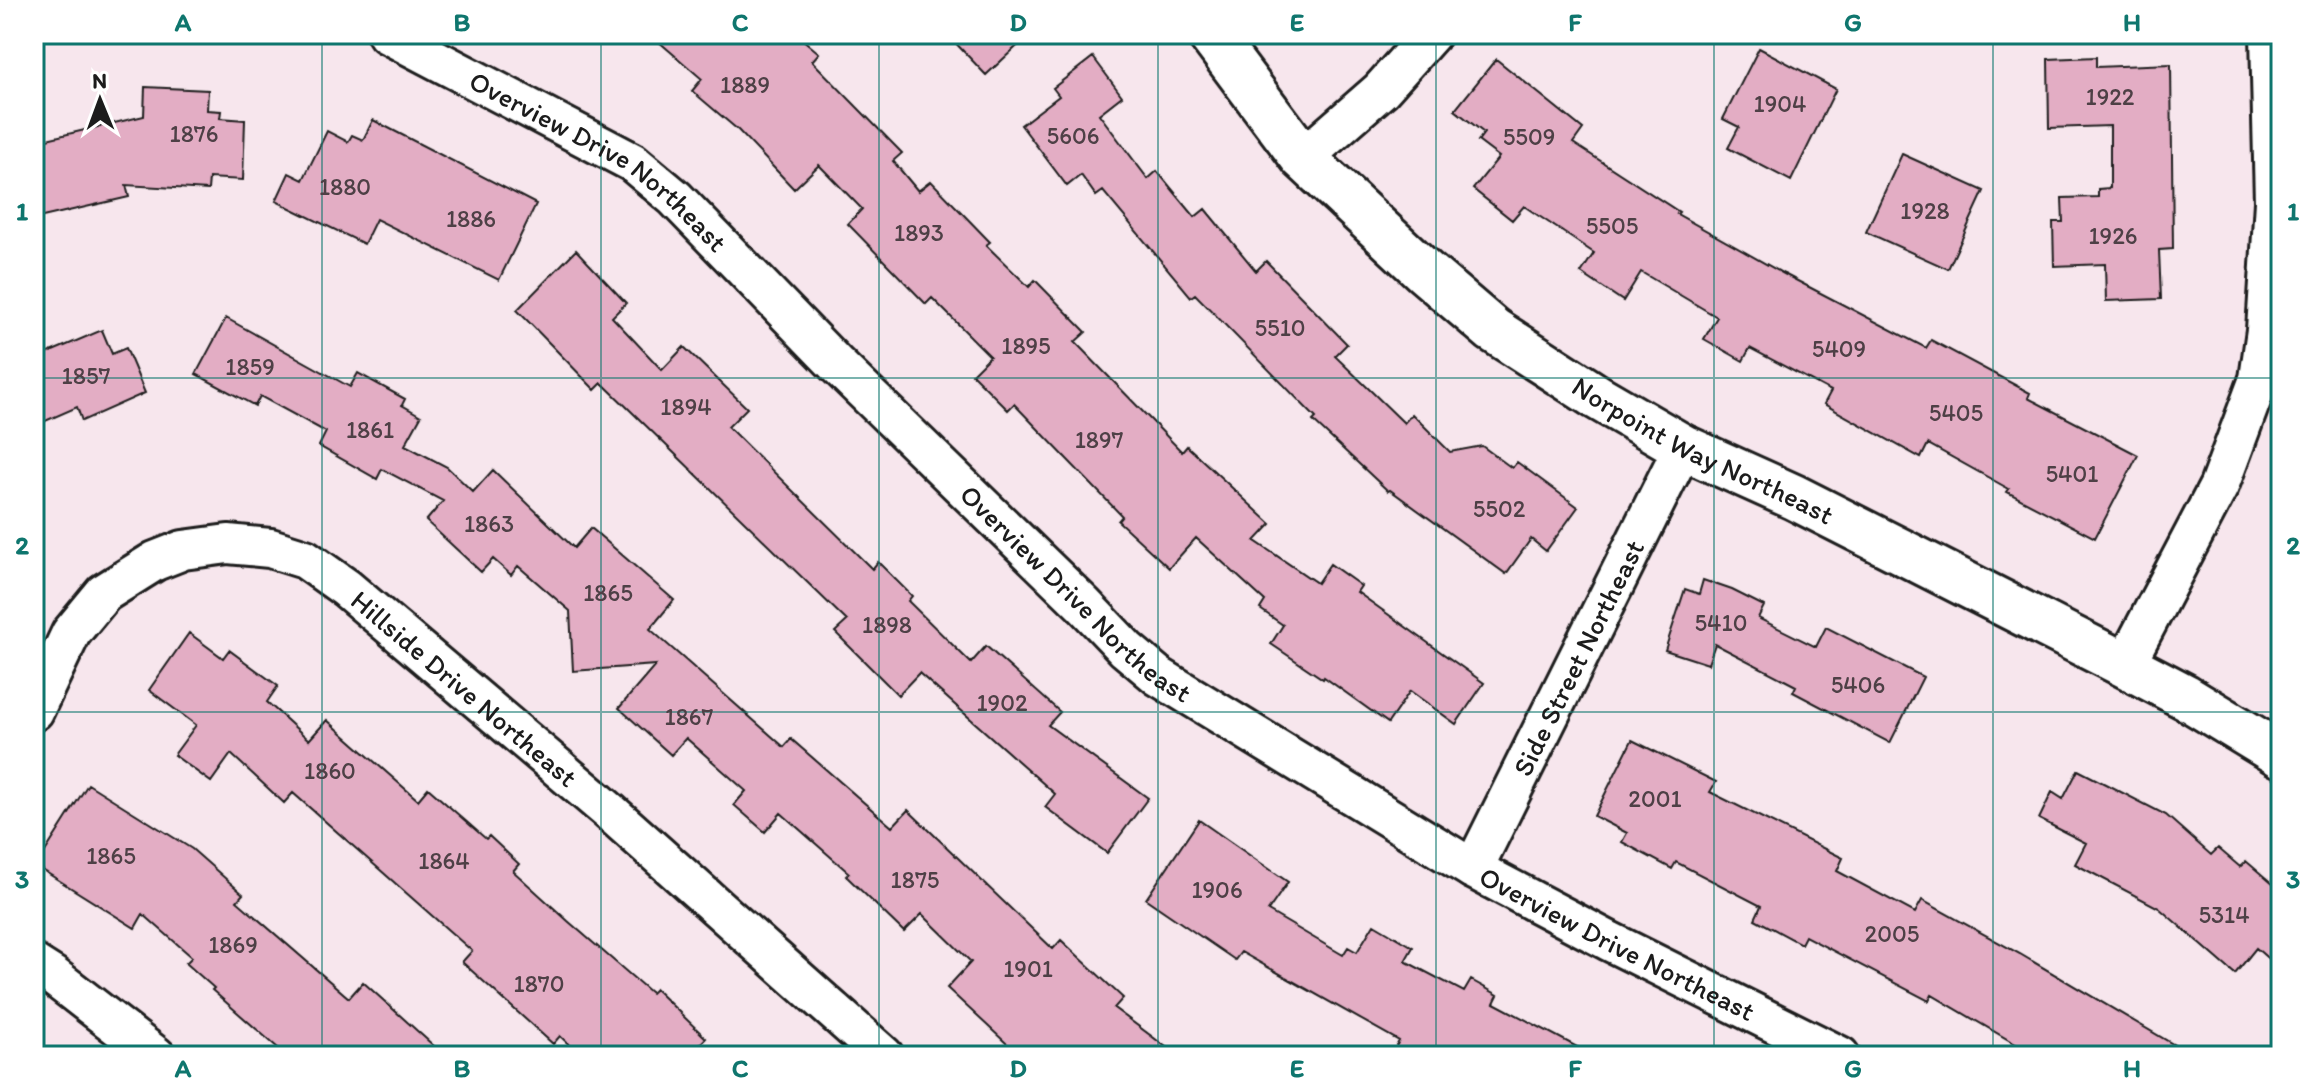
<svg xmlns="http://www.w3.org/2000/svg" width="2315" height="1090" font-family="Itim,sans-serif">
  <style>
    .building { fill: #e3adc4; stroke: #1c1c1c; stroke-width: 2 }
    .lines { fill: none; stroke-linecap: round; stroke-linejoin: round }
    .minor-casing { stroke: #1c1c1c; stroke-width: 44 }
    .tertiary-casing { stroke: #1c1c1c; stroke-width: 50 }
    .minor { stroke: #fff; stroke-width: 38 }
    .tertiary { stroke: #fff; stroke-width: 44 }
    .grid { fill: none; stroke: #0f766e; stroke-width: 2; stroke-opacity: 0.55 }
    .labels { text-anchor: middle; stroke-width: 8; stroke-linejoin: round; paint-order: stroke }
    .number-label { font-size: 24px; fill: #4e4046 }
    .street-label { font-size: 28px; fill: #1c1c1c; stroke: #fff }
    .neatline { fill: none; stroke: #0f766e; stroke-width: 3 }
    .grid-label { font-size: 26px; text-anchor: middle; font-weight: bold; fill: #0f766e }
  </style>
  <rect width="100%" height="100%" fill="#f7e6ed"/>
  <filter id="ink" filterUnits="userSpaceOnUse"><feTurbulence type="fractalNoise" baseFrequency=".0125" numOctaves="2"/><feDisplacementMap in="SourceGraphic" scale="16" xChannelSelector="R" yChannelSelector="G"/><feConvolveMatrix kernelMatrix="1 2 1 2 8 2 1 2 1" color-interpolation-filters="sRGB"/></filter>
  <g filter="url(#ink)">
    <!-- building -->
    <path class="building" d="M650,34H796L819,53L812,61L902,153L893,161L918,191L931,181L990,242L986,245L1029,287L1035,280L1086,332L1075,342L1182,452L1187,446L1271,524L1255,541L1317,583L1330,564L1361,586L1357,592L1484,683L1456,724L1410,691L1388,723L1324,677L1323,679L1271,644L1283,625L1260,609L1265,601L1196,538L1169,568L1118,521L1122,516L1014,404L1008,410L972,374L990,356L932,298L926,304L848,224L862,209L819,165L794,189L738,130L692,91L702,79Z
      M947,34H1030L986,75Z
      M1759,48L1836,89L1791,181L1728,148L1739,127L1723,119Z
      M1093,57L1122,96L1099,114L1148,179L1157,171L1195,217L1205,209L1256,271L1266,261L1347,344L1335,356L1404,423L1412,414L1450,452L1482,446L1512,468L1517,462L1578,507L1546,551L1531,539L1506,574L1390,490L1388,491L1313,421L1316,418L1195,294L1191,297L1103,191L1096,196L1081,175L1067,186L1021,125L1059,96L1053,88Z
      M2096,57V67L2171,64L2173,249L2159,250L2161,299L2106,301L2105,264L2054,266L2053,222H2063L2062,198L2098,197V189L2110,188V126L2049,128L2048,59Z
      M1496,59L1583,129L1573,143L1679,212L1677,214L1784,274L1926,348L1931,340L2030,393L2028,398L2138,455L2095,538L2007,492L2009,489L1928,444L1921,458L1824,404L1831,391L1750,348L1743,361L1704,339L1717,317L1641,272L1623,301L1581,273L1594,253L1524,206L1512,220L1473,189L1499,157L1478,141L1484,133L1455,110Z
      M145,87L208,90L207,110L221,111L220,118L245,120L243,180L209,178L208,190L126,185L129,197L34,219V142L144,116Z
      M373,120L536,204L499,280L376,219L364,244L276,201L289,173L303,180L327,131L348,142L352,135L363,140Z
      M1902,154L1984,191L1948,269L1866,232Z
      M576,250L626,303L612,317L662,370L684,347L747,408L728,427L872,569L878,562L912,596L908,601L971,663L986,646L1060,712L1048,725L1148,798L1107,853L1045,807L1055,794L919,673L898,695L835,632L847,621L602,383L595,390L517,310Z
      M226,318L350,387L358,373L405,399L402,405L421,416L405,445L447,467L473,492L493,470L574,548L591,528L674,600L650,629L784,747L791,739L892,827L908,810L1053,949L1061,940L1123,998L1114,1008L1178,1056H1020L947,988L971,962L922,914L904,932L846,876L849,873L781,813L765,832L734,805L746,791L686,738L671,755L619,708L656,665L573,671L570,611L518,566L511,575L493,559L481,572L426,521L443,501L382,469L377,479L319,446L326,432L260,396L255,406L196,374Z
      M102,330L112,354L126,348L145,393L82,421L77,407L34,426V359Z
      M1703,580L1732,590L1764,606L1758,618L1816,647L1826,627L1923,677L1890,743L1793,692L1796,686L1715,644L1708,664L1665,650L1685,589L1699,594Z
      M189,633L223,658L229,650L278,686L267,702L309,740L327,720L418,800L428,788L486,839L489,836L519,864L513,871L568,921L651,993L655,989L706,1038L688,1056H581L560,1036L553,1044L462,962L472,951L293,793L284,803L231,754L211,782L174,755L196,725L149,690Z
      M1632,740L1716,782L1710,792L1843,858L1837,871L1915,913L1922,900L2020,954L2193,1056H2036L1932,995L1929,1001L1805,936L1801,944L1755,919L1761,906L1676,862L1672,869L1622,842L1627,833L1594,816Z
      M2078,770L2166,815L2211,855L2218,848L2240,867L2246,861L2281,891V970L2256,948L2235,974L2159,908L2075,864L2086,843L2039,819L2052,792L2063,799Z
      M88,784L192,849L243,894L237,901L349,998L363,982L445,1056H287L212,990L214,988L186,963L192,957L143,914L135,928L36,866Z
      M1199,820L1288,882L1268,911L1343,955L1348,947L1357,952L1374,924L1413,947L1405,961L1464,992L1471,980L1498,995L1494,1003L1594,1056H1391L1399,1041L1241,952L1235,960L1146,899Z"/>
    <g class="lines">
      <!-- minor casing -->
      <g class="minor-casing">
        <g id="minor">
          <path id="s1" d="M387,34L632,162L675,198L837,365L1083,604L1126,649L1158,676L1473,869L1609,941L1840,1056"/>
          <path d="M1303,158L1381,90L1431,34"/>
          <path d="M2125,665L2219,486L2259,379L2266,330L2274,202L2270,34"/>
          <path id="s2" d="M34,711L71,633L104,593L155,561L183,550L228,544L270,548L305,559L346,588L609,811L884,1056"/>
          <path id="s3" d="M1473,869L1683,447"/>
          <path d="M34,964L53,976L156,1056"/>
        </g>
      </g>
      <!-- tertiary casing -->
      <g class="tertiary-casing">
        <g id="tertiary">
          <path id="s4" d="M1210,34L1303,158L1424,271L1493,330L1597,397L1683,447L1794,497L2125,665L2186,697L2281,755"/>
        </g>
      </g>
      <!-- minor -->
      <use href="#minor" class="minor"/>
      <!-- tertiary -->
      <use href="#tertiary" class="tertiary"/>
    </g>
  </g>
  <!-- grid -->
  <path class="grid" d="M322,34V1056M601,34V1056M879,34V1056M1158,34V1056M1436,34V1056M1714,34V1056M1993,34V1056M34,378H2281M34,712H2281"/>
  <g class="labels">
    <!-- number labels -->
    <g class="number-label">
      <text x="745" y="93">1889</text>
      <text x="2110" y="105">1922</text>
      <text x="1780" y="112">1904</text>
      <text x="194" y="142">1876</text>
      <text x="1073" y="144">5606</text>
      <text x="1529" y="145">5509</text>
      <text x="345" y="195">1880</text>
      <text x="1925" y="219">1928</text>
      <text x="471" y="227">1886</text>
      <text x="1612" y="234">5505</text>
      <text x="919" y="241">1893</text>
      <text x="2113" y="244">1926</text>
      <text x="1280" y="336">5510</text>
      <text x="1026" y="354">1895</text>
      <text x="1839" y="357">5409</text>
      <text x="250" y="375">1859</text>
      <text x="86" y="384">1857</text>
      <text x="686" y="415">1894</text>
      <text x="1956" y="421">5405</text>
      <text x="370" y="438">1861</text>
      <text x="1099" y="448">1897</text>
      <text x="2072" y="482">5401</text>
      <text x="1499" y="517">5502</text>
      <text x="489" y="532">1863</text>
      <text x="608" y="601">1865</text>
      <text x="1721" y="631">5410</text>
      <text x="887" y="633">1898</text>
      <text x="1858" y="693">5406</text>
      <text x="1002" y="711">1902</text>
      <text x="689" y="725">1867</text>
      <text x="330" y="779">1860</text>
      <text x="1655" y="807">2001</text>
      <text x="111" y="864">1865</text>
      <text x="444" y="869">1864</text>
      <text x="915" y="888">1875</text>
      <text x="1217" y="898">1906</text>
      <text x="2224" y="923">5314</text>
      <text x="1892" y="942">2005</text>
      <text x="233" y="953">1869</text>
      <text x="1028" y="977">1901</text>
      <text x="539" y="992">1870</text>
    </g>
    <!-- street labels -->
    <g class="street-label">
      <text dy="10" stroke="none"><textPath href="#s1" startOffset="248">Overview Drive Northeast</textPath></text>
      <text dy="10" stroke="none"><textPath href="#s4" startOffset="654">Norpoint Way Northeast</textPath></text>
      <text dy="10" stroke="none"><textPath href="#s1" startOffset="896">Overview Drive Northeast</textPath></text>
      <text dy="10" stroke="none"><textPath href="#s3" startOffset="236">Side Street Northeast</textPath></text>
      <text dy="10" stroke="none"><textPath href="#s2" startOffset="558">Hillside Drive Northeast</textPath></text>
      <text dy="10" stroke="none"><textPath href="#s1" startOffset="1544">Overview Drive Northeast</textPath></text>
    </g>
  </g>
  <!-- margin -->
  <rect width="2315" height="1090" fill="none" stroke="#fff" stroke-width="88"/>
  <!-- north arrow -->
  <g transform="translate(100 100) rotate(359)" stroke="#ffffff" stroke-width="6" paint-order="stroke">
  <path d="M0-6L14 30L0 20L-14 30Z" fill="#1c1c1c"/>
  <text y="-12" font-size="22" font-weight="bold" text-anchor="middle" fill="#1c1c1c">N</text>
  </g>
  <rect x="44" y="44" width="2227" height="1002" class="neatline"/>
  <g class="grid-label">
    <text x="183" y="31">A</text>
    <text x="462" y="31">B</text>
    <text x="740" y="31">C</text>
    <text x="1018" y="31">D</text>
    <text x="1297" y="31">E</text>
    <text x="1575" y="31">F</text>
    <text x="1853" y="31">G</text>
    <text x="2132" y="31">H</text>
    <text x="22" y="220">1</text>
    <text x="2293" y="220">1</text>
    <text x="22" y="554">2</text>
    <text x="2293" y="554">2</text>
    <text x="22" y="888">3</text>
    <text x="2293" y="888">3</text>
    <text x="183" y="1077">A</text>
    <text x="462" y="1077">B</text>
    <text x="740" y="1077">C</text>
    <text x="1018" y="1077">D</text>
    <text x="1297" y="1077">E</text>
    <text x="1575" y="1077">F</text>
    <text x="1853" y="1077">G</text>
    <text x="2132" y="1077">H</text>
  </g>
</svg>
